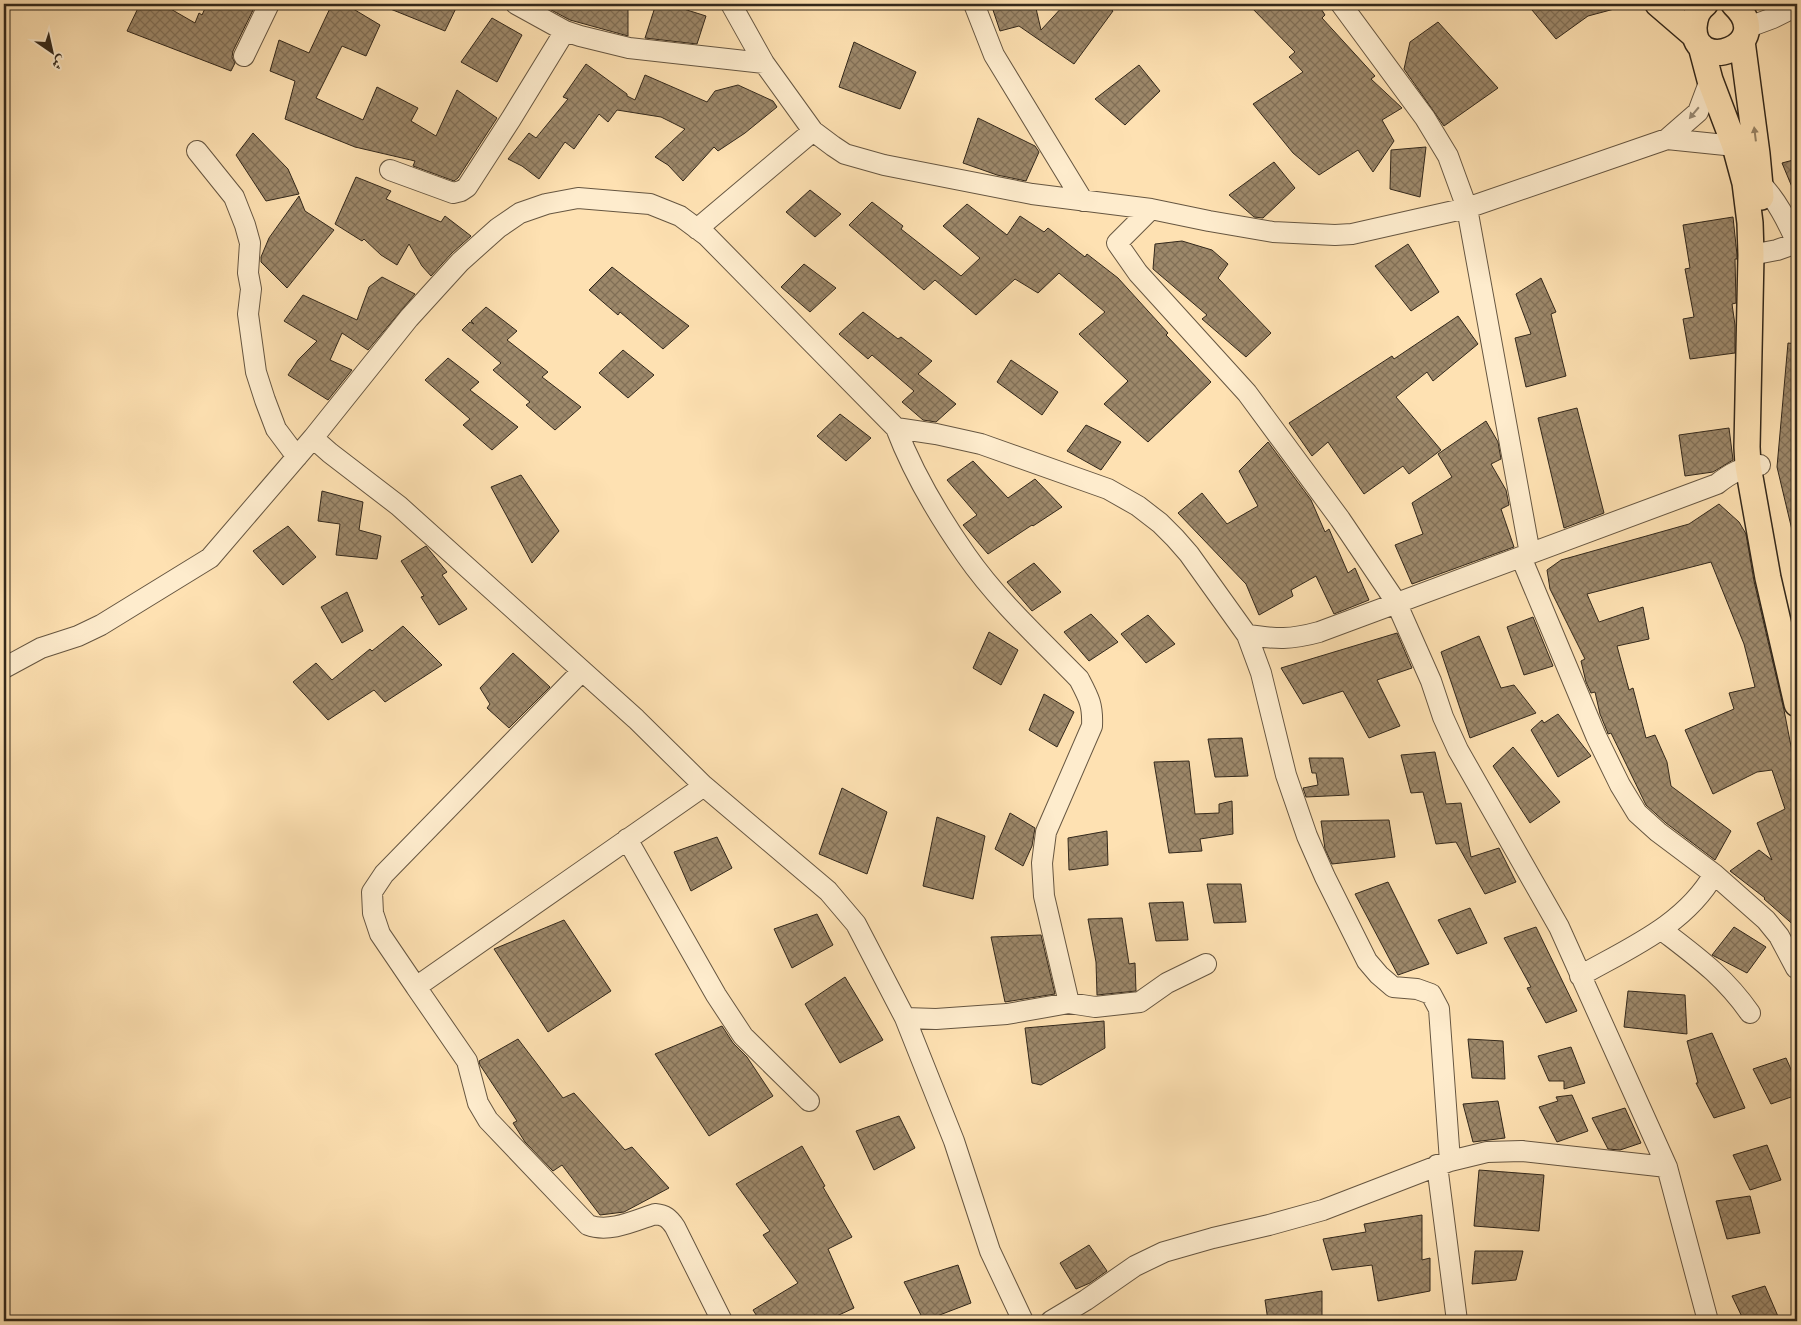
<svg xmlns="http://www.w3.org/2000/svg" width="1801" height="1325" font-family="'IM FELL DW Pica',Amiri,serif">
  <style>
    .building { fill: url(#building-cross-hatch); stroke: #33281b }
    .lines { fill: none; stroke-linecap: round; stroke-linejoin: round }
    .minor-casing { stroke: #665641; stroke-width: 22 }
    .major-casing { stroke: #33281b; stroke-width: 28 }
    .minor { stroke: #feeccd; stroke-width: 20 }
    .major { stroke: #fee1b2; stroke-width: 25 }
    .oneway { fill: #988a74 }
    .oneway2 { fill: #988466 }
  </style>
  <defs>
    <pattern id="building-cross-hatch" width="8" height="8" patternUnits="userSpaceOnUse" patternTransform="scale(1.25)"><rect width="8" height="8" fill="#9d886a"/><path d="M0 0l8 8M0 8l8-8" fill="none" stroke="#816f56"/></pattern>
  </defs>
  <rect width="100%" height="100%" fill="#fee1b2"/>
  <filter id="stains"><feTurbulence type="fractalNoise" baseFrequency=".004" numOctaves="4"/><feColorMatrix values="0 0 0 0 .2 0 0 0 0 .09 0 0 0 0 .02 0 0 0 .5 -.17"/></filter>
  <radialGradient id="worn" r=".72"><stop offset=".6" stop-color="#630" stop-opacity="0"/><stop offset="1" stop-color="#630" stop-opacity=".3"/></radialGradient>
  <!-- building -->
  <path class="building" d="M140,4H162L195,23L199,13L202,15L207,4H256L233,51L232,57L235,63L231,71L127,31Z
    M332,4H345L380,25L366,56L342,46L316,98L363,120L377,87L418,108L411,121L436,136L457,90L497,118L458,178L454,181L413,166L415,161L355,147L285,119L295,81L270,71L279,40L309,53Z
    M378,4H458L445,31Z
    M540,4H628V36L570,20Z
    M656,4H668L706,16L697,44L645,38Z
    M991,4H1035L1041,30L1065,4H1104L1113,11L1074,64L1019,26L1000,31Z
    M1248,4H1318L1325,15L1322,18L1375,76L1371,79L1402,108L1382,120L1394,141L1373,172L1358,150L1319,175L1293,153L1253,104L1303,72L1289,57L1295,52Z
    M1527,4H1618V8L1588,16L1556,39Z
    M492,18L522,35L497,82L461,62Z
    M1438,22L1498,88L1444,126L1404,69L1410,42Z
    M854,42L916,72L900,109L839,87Z
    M586,64L627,94V96L635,100L645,75L707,102L715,91L738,85L773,101L777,107L745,133L718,151L714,147L683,181L668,165L655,157L685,129L661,117L617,110L608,122L599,114L574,149L565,142L539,179L522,166L508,159L529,133L536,138L568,99L563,97Z
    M1139,65L1160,91L1125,125L1095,99Z
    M978,118L1035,146L1039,152L1026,181L997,175L963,163Z
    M253,133L288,169L299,194L266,201L236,155Z
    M1426,147L1420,197L1390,189L1391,150Z
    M1797,159V199L1782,163Z
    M1274,162L1295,188L1263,218L1254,217L1229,195Z
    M356,177L391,191L386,199L441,222L445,216L471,236L452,253L431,276L422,266L409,244L397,265L381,255L364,239L362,241L335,224Z
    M810,190L841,214L815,237L786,212Z
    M299,196L305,211L334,230L287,288L261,262V257L269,238Z
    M872,202L903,226L901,229L961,276L980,258L943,226L967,204L1007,235L1020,216L1044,232L1048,228L1085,257L1087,254L1118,278L1168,333L1166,335L1211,382L1148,442L1104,404L1128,381L1079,334L1105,312L1059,273L1038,293L1015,279L976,315L935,280L924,290L849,225Z
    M1733,217L1737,255V259H1735L1736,303L1732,304L1735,325V353L1690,359L1683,319L1694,317L1685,269L1690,268L1683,225Z
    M1182,241L1212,250L1228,264L1218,278L1271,333L1246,357L1202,319L1207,315L1153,269L1155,244Z
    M1408,244L1439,292L1411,311L1375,266Z
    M804,264L836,288L810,312L781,287Z
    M612,267L657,302L689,326L663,349L620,312L618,315L589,290Z
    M382,277L415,294L368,350L342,333L330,360L352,370L328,400L288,375L298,360L317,341L284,321L303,295L357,320L369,287Z
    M1541,278L1556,312L1551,314L1566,376L1526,387L1515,338L1531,334L1516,294Z
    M486,307L517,331L507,340L548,372L542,377L581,407L555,430L526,405L530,402L493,370L501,363L462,330L470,322L474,324L471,321Z
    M863,312L898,339L901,337L932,361L918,374L956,404L936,422L923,420L902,402L914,391L872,355L868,359L839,334Z
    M1458,316L1478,344L1433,381L1427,372L1396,397L1441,450L1409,474L1403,466L1364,494L1328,442L1312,456L1289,423L1392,356L1394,359Z
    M1788,343L1797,344V529L1792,530L1777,467Z
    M623,350L654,375L628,398L599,373Z
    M448,358L479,382L470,390L518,427L492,450L463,425L470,419L425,380Z
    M1011,360L1058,392L1042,415L997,382Z
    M1577,408L1604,513L1564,528L1538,418Z
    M840,414L871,438L846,461L817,436Z
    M1486,421L1498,442L1501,459L1491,464L1506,490L1509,505L1501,509L1514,547L1412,584L1395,545L1423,534L1412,503L1452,477L1438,454Z
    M1086,425L1121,442L1101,470L1067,451Z
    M1729,428L1733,460L1713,472L1685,476L1679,435Z
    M1268,442L1311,500L1325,532L1329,529L1348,573L1355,568L1369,600L1334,614L1316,576L1291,590L1293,596L1259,615L1246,584L1178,513L1202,493L1227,524L1258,506L1239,471Z
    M973,461L1008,498L1035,479L1062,507L1033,526L1032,525L988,554L963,525L977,515L947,480Z
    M521,475L559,531L532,563L491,487Z
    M322,491L363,502L359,530L381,536L377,559L336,555L340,524L318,521Z
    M1719,504L1739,522L1746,534L1754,581L1784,710L1797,777V928L1764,899L1765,898L1730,871L1759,850L1772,860L1757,823L1785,809L1772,770L1757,772L1713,794L1685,730L1734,709L1729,693L1755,687L1744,644L1711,562L1587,594L1599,622L1643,607L1649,639L1617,646L1629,690L1633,688L1646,738L1655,735L1667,762L1671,786L1731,831L1715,860L1666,823L1646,805L1611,733L1608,734L1607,731L1600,714L1595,692L1591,693L1586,682L1581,661L1585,659L1550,589L1547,570L1561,560L1689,524Z
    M288,526L316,557L283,585L253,551Z
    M426,546L447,572L442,575L467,609L439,625L421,597L424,596L401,561Z
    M1034,563L1061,592L1032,611L1007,582Z
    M347,592L363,631L342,643L321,607Z
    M1091,614L1118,642L1089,661L1064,632Z
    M1148,615L1175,644L1146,663L1121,634Z
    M1533,617L1553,666L1524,675L1507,627Z
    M403,626L442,665L385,702L374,690L328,720L293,682L316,663L332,680L370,649L372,651Z
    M989,632L1018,650L1001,685L973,668Z
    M1397,633L1412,668L1377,680L1400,726L1369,738L1343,691L1303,704L1281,668Z
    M1479,636L1501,688L1514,685L1536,713L1470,738L1441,652Z
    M513,653L550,687L509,728L487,708L490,704L480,688Z
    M1044,694L1074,712L1057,747L1029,730Z
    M1558,714L1591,756L1558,777L1531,730L1542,720L1544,723Z
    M1242,738L1248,776L1215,777L1208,739Z
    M1513,747L1560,802L1530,823L1493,766Z
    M1435,752L1446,804L1461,803L1471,857L1499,848L1516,882L1485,894L1456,842L1436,844L1423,792L1411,793L1401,755Z
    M1309,758H1343L1349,795L1306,797L1303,788L1318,785L1316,773H1312Z
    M1189,761L1195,814L1219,813V804L1232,801L1233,834L1200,839L1202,851L1169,853L1154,762Z
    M842,788L887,812L867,874L819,854Z
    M1010,813L1035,828L1032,846L1023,866L995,849Z
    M937,817L985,836L973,899L923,886Z
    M1389,820L1395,857L1332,864L1325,849L1321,821Z
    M1107,831L1108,865L1069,870L1068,838Z
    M717,837L732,868L691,891L674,852Z
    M1388,882L1429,964L1398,975L1355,894Z
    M1207,884H1241L1246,922L1214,923Z
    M1183,902L1188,940L1156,941L1149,903Z
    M1470,908L1487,943L1457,954L1438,920Z
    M817,914L833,945L792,968L774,929Z
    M1122,918L1129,964L1135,963L1136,991L1097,995L1096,962L1088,919Z
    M564,920L611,991L548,1032L494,949Z
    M1536,927L1577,1011L1546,1023L1527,988L1531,987L1504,938Z
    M1734,927L1766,947L1747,973L1712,955Z
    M1041,935L1055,994L1005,1002L991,937Z
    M845,977L883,1040L840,1063L805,1004Z
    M1628,991L1685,995L1687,1034L1624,1027Z
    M1104,1021L1105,1048L1041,1085L1032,1083L1025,1028Z
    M722,1026L733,1043L747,1057L773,1096L709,1136L655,1054Z
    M1712,1033L1745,1108L1714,1118L1696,1083H1698L1687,1041Z
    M518,1039L563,1098L574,1093L625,1150L632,1147L669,1188L624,1212L600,1215L562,1165L553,1171L525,1142L513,1123L517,1121L480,1065L479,1061Z
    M1468,1039L1503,1041L1505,1079L1472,1078Z
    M1571,1047L1585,1083L1564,1089V1081H1549L1538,1056Z
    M1786,1058L1797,1083V1095L1771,1104L1753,1069Z
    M1572,1095L1588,1131L1557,1142L1539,1107L1558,1101L1556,1097Z
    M1498,1101L1505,1138L1473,1142L1463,1104Z
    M1625,1108L1641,1143L1620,1150L1608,1149L1592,1118Z
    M899,1116L915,1148L874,1170L856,1131Z
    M1767,1145L1781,1180L1750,1190L1733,1155Z
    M802,1146L825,1186L823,1187L852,1237L828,1249L854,1308L826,1321H819L815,1315L802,1321H760L753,1310L798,1283L763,1235L770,1231L736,1184Z
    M1479,1170L1544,1175L1539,1231L1474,1226Z
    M1750,1196L1760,1233L1727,1239L1716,1201Z
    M1422,1215V1260L1430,1258V1291L1378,1301L1372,1265L1332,1270L1323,1239L1366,1232L1364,1224Z
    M1089,1245L1107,1271L1090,1283L1076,1289L1060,1263Z
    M1475,1251H1523L1516,1280L1472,1284Z
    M958,1265L971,1303L924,1321L904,1282Z
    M1765,1286L1780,1321H1744L1732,1296Z
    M1322,1291V1321H1268L1265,1300Z"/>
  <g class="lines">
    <!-- minor casing -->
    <g class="minor-casing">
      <path id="minor" d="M516,4L565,31L580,36L629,48L764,63
        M731,4L764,63L813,131L833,146L845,154L884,165L1032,194L1151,209L1209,221L1273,232L1335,235L1352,234L1467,208L1667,139L1698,112L1710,80
        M974,4L994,55L1083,201
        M1341,4L1425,118L1448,156L1467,208L1530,554
        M1746,28L1773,18L1797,6
        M244,56L269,4
        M1667,139L1735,146
        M197,151L234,197L245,225L250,243L248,273L251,289L248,314L256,372L265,400L276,429L297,457
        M390,170L453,193L461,191L467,187L511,119L565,31
        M1752,183H1760C1777,200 1787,221 1797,243
        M1151,209L1117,243L1138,273L1247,393L1340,519L1396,602L1431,681L1443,717L1458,750L1559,927L1667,1167L1708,1321
        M697,229L813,131
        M1751,255L1777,250L1797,243
        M896,428C913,473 938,515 966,555C998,601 1041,640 1079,679C1089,698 1093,705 1092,726L1046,832L1042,863L1044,896L1069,1003
        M1521,557L1596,736L1620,785L1637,813L1658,832L1714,874L1766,920L1779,936L1796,968
        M1247,635L1261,673L1286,775L1307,836L1325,877L1367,961L1379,975L1393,987L1417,989L1431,994L1439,1009L1450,1161
        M4,668L41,648L78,636L101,625L210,558L313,438
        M704,786L416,987L467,1061L478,1103L488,1120L588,1225C609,1233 634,1221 655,1214C665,1215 669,1218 675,1227L722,1321
        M627,839L716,995L743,1036L809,1101
        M1662,930C1697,957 1724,976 1750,1013
        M1580,976C1629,948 1685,925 1714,874
        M416,987L380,934L373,913L372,892L384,874L582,671
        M905,1018L936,1019L1007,1014L1069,1003L1095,1007L1140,1002L1167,983L1206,964
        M1437,1165L1457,1321
        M1023,1321L990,1251L954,1141L905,1018L856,924L828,891L704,786L636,719L399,506L330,453L313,438L409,318L460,262L498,228L520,213L546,204L578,198L650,204L680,216L707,236L896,428L936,434L981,444L1108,489L1138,506L1160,523L1175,538L1189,554L1247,635C1277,639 1290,640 1319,632L1717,484C1731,473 1742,467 1760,465
        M1051,1321L1086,1300L1135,1266L1164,1252L1213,1238L1269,1225L1323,1210L1450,1161L1487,1152L1522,1151L1667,1167"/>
    </g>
    <!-- major casing -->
    <g class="major-casing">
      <path id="major" d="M1658,4L1694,35
        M1705,4C1697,10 1695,17 1694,27C1693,76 1778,46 1734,4
        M1742,41L1757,154L1761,197
        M1701,46L1710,80L1735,146L1745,183L1750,223L1751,255L1747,447L1748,466L1768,578L1797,704"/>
    </g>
    <!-- minor -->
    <use href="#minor" class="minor"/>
    <!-- major -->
    <use href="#major" class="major"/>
  </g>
  <!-- one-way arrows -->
  <defs><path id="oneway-solid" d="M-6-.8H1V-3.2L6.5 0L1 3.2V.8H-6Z" transform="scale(1.25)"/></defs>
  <use class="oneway" href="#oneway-solid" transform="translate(1694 113) rotate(130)"/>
  <use class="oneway2" href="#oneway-solid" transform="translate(1755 134) rotate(-97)"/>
  <!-- margin -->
  <rect width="1801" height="1325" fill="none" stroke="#fee1b2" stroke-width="20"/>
  <rect x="5" y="5" width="1791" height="1315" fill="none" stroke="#33281b" stroke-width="2.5"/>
  <rect x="10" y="10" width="1781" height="1305" fill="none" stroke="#33281b"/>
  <!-- north arrow -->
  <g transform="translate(52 52) rotate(146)" stroke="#feeccd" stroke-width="4" paint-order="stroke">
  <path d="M0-4L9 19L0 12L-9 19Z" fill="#33281b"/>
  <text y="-8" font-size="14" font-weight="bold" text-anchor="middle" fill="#33281b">ش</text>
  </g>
  <rect width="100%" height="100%" filter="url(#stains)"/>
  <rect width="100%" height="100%" fill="url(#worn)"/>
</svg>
